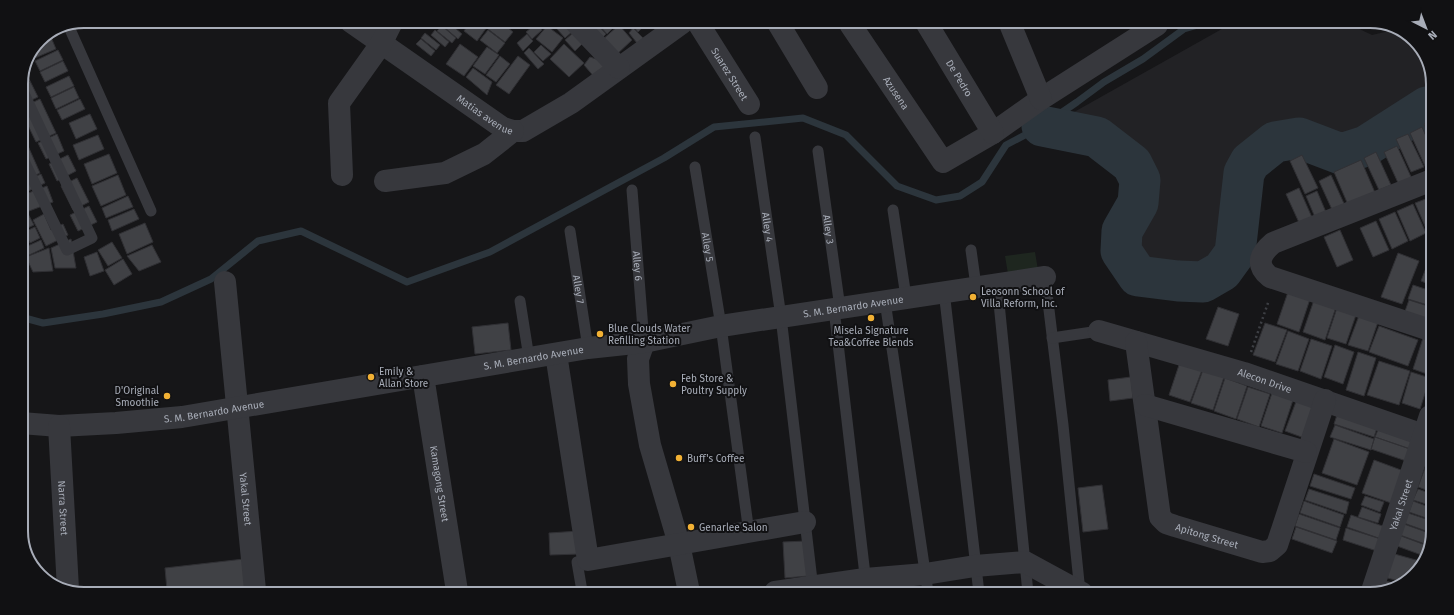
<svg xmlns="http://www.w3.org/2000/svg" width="1454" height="615" font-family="'Fira Sans',sans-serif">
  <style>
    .built { fill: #222225 }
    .green { fill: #1e261f }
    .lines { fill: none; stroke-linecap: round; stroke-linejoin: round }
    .stream { stroke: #2c353c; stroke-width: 7 }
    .river { stroke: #2c353c; stroke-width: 41 }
    .building { fill: #404145; stroke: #303034 }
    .path { stroke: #3d3f44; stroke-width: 2.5; stroke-dasharray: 2 3; stroke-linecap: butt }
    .service { stroke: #37383d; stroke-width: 11 }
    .minor { stroke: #37383d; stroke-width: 22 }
    .poi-dot { fill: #f2b134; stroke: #111113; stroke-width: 1.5 }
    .labels { text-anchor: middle; stroke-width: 4; stroke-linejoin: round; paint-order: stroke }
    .street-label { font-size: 10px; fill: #a8adb8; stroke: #111113 }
    .poi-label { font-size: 10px; fill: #a8adb8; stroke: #111113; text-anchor: start }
    .rim { fill: none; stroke: #a8adb8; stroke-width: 2 }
  </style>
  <rect width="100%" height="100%" fill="#161618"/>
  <!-- built -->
  <path class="built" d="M1229,25L1353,26L1372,35L1398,29L1422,49L1433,80V98L1356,142L1283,126L1244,153L1225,252L1203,270L1140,262L1132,235L1149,211L1150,169L1118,134L1067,116Z"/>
  <!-- green -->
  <path class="green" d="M1035,252L1038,270L1008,274L1005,256Z"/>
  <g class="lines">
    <!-- stream -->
    <path class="stream" d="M1393,26H1394
      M21,317L43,323L103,314L161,302L211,279L258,241L301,231L407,282L490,252L664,158L714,127L803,118L846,135L897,186L936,200L960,196L982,182L1006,145L1042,126L1077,102L1104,82L1143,59L1184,29L1198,25"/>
    <!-- river -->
    <path class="river" d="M1042,126L1097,137L1132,164L1140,180L1138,203L1122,231L1121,251L1138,276L1178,281L1203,282L1222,271L1235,253L1244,173L1250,162L1275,142L1299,138L1341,154L1366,146L1427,107L1433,106"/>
  </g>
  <!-- building -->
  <path class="building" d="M448,22L462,34L458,39L444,27Z
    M450,22H464L459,29Z
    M470,22H481L487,27L477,41L464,31Z
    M493,22H501L513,32L505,42L488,29Z
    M537,23L542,30L532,39L526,32Z
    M564,23H566L573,31L565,38L557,29Z
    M584,23H596L606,34L599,41Z
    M597,23H618L607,34Z
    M634,23H640L643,27L638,32L632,25Z
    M619,25L632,40L615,56L601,41Z
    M442,26L456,38L452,43L437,31Z
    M547,26L563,38L552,52L536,39Z
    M633,28L645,40L637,43L629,33Z
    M435,30L449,42L445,47L431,35Z
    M488,30L505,43L497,53L480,40Z
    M574,32L584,42L575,51L565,40Z
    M425,33L440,45L436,50L421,38Z
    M527,34L533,41L523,51L517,43Z
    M50,35L56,49L30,60L40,39Z
    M421,39L435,51L431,56L416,44Z
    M460,44L478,57L464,76L446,64Z
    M564,44L584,63L569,77L550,59Z
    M541,45L551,54L543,61L534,52Z
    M487,47L499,55L485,74L473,66Z
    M529,48L544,64L538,69L524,53Z
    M58,50L63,60L40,71L35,61Z
    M500,56L510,64L496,82L486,75Z
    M518,56L530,65L509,94L496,85Z
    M590,57L611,64L596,79L584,65Z
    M63,61L68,71L45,82L40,72Z
    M473,68L492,82L487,95L466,77Z
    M25,71L30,81L21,85V80Z
    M69,76L74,86L51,97L46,87Z
    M30,81L38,97L21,105V86Z
    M74,87L79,98L56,109L51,98Z
    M40,99L56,133L36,142L21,111V108Z
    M80,99L85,109L62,120L57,110Z
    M90,114L97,129L76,139L69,123Z
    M1432,120V144L1424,124Z
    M1422,127L1432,150V163L1425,166L1410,133Z
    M57,134L64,151L46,159L38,143Z
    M1408,134L1424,167L1411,172L1396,139Z
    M98,135L104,149L79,160L73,145Z
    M28,146L40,173L21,182V149Z
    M1397,146L1412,179L1399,185L1384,152Z
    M1376,152L1391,185L1379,190L1364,158Z
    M109,154L117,173L92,184L84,164Z
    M68,155L76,171L57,181L49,164Z
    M1302,155L1318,188L1305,194L1290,161Z
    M1361,160L1376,195L1349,207L1334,172Z
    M41,174L45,183L22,194L21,183Z
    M118,175L126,195L101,206L92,186Z
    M1331,175L1346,208L1334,214L1319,181Z
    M77,178L89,202L73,210L61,186Z
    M47,186L53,202L29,211L23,195Z
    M1299,188L1314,222L1301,227L1286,194Z
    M1317,191L1328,217L1317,222L1306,196Z
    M128,196L133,207L106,218L102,208Z
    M1431,197V232L1428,233L1415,203Z
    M1413,204L1426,233L1410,241L1397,211Z
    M89,206L97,222L78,231L70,215Z
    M134,209L139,219L112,231L108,220Z
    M27,212L34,225L21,231V215Z
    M1395,212L1408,241L1392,249L1379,219Z
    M44,214L51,230L63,224L68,235L46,246L33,220Z
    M1376,221L1389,250L1373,257L1360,228Z
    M145,223L153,242L127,254L119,234Z
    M35,227L40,238L30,243L24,232Z
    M1340,230L1353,260L1337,267L1324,237Z
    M21,233H22L28,244L21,247Z
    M71,239L76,268H55L51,248Z
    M41,240L44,248L25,257L21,249Z
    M112,242L122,258L108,266L98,250Z
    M152,245L161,262L139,271L127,256Z
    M49,248L53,271L33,272L26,257Z
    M97,252L104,271L90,276L84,257Z
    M1398,253L1419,261L1402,304L1381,297Z
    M123,259L132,274L114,285L105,270Z
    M1426,268L1431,270V285L1421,281Z
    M1413,285L1431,291V306L1408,299Z
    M1288,292L1310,299L1299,332L1277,324Z
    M1314,300L1336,307L1325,340L1303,332Z
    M1409,300L1431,307V323L1404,314Z
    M1338,305L1357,312L1346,344L1327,338Z
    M1218,307L1239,314L1228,346L1206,339Z
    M1360,313L1379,319L1368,351L1348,345Z
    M508,323L511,350L475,354L472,327Z
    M1265,323L1287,330L1275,362L1253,355Z
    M1379,326L1418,340L1408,366L1369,352Z
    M1288,331L1309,339L1298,371L1276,364Z
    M1423,338L1430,341V375L1413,369Z
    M1311,339L1332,346L1321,379L1300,371Z
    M1335,345L1354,352L1343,384L1324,377Z
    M1358,352L1376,358L1364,396L1346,390Z
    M1379,361L1410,371L1399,405L1367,395Z
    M1180,362L1202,370L1190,402L1169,395Z
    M1203,370L1224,377L1213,410L1191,403Z
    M1411,372L1430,378L1420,409L1402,403Z
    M1131,377L1133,398L1110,401L1108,380Z
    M1225,378L1247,386L1236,419L1214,411Z
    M1248,387L1270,394L1259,427L1237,419Z
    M1272,393L1293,400L1282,433L1261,426Z
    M1297,399L1319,406L1307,439L1285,431Z
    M1338,412L1378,425L1374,437L1334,424Z
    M1335,425L1374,439L1371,450L1330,437Z
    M1380,425L1420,439L1416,451L1375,437Z
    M1375,437L1416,451L1412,463L1371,449Z
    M1334,439L1369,452L1357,485L1322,473Z
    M1429,457V491L1418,487Z
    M1374,460L1409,473L1397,505L1362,493Z
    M1314,474L1355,488L1351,499L1310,486Z
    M1102,485L1108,529L1083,532L1078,488Z
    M1309,489L1349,502L1346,514L1305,500Z
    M1418,489L1429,493V505L1413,500Z
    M1365,496L1384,502L1380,512L1361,505Z
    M1304,501L1344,515L1340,527L1300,513Z
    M1413,501L1429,507V519L1409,512Z
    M1362,507L1381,514L1378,523L1358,517Z
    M1405,512L1429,520V532L1401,522Z
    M1299,514L1340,528L1336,540L1295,526Z
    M1351,515L1391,529L1387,541L1347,527Z
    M1401,523L1429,533L1428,545L1397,534Z
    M1296,527L1337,541L1332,553L1292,539Z
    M1346,528L1387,541L1383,553L1343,540Z
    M579,531L580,554L550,555L549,533Z
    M1401,536L1428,546V555L1427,557L1397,546Z
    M806,541L808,576L785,578L783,542Z
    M1391,553L1423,562L1406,583L1384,577Z
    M244,559L247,590H167L165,568Z
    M1386,581L1399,585L1383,590Z"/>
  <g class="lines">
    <!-- path -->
    <path class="path" d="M1251,352L1269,300"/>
    <!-- service -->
    <g class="service">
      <path d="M69,27L151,211"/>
      <path d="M21,87L92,238L67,250L21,155"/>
      <path id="s1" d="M755,137L781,317L813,589"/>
      <path id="s2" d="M818,151L840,308"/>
      <path id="s3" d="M695,167L721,326L749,533"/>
      <path id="s4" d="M632,190L644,342"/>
      <path d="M893,210L906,297"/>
      <path id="s5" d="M570,231L588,348"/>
      <path d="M971,250L976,286"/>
      <path d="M1045,277L1063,425L1080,592"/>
      <path d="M997,283L1028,593"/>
      <path d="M944,291L979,593"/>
      <path d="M520,301L529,358"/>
      <path d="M885,301L928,592"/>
      <path d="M834,309L867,592"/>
      <path d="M1052,338L1099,331"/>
      <path d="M582,591L577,562L588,560"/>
    </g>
    <!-- minor -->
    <g class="minor">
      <path id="s6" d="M351,22L503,128L513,131H523L571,103L682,23"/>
      <path d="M576,23L619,68"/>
      <path id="s7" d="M698,23L749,104"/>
      <path d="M778,23L817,88"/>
      <path id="s8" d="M850,24L943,162L993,133L1041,99L1157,25"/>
      <path id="s9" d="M927,24L993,133"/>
      <path d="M1010,24L1041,99"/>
      <path d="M342,175L339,103L381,44L392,22"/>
      <path d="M385,181L445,173L484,154L513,131"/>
      <path id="s10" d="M225,282L255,590"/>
      <path d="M1430,330L1270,277C1255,265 1260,254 1273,243L1432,180"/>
      <path id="s11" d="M1099,331L1244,373L1429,437"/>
      <path d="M644,342L638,359L639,384L650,445L679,544L689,592"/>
      <path id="s12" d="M1136,342L1160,517L1166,523L1175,526L1262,552L1270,551L1277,545L1325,400"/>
      <path d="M556,354L588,560L805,522"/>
      <path id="s13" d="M423,376L457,591"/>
      <path d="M1145,405L1306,452"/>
      <path id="s14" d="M21,423L59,426L116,423L182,417L588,348L644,342L721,326L1045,277"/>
      <path id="s15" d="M59,426L68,589"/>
      <path d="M775,592L865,579L925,574L975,566L1025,562L1082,593"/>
      <path id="s16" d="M1371,594L1430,416"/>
    </g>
  </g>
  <!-- markers -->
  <g class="poi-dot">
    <circle cx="973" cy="297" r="4"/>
    <circle cx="871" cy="318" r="4"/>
    <circle cx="600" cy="334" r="4"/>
    <circle cx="371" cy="377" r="4"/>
    <circle cx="673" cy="384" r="4"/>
    <circle cx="167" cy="396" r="4"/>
    <circle cx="679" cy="458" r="4"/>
    <circle cx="691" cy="527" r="4"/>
  </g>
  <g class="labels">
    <!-- street labels -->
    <g class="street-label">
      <text dy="4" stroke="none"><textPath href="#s7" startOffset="60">Suarez Street</textPath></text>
      <text dy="4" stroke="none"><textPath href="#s9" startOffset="63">De Pedro</textPath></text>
      <text dy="4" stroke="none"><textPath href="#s8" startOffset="83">Azusena</textPath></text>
      <text dy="4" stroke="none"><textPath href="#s6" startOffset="163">Matias avenue</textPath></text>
      <text dy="4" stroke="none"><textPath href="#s1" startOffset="91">Alley 4</textPath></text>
      <text dy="4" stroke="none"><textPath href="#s2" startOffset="79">Alley 3</textPath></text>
      <text dy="4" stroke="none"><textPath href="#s3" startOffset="81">Alley 5</textPath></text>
      <text dy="4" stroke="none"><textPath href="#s4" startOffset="76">Alley 6</textPath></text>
      <text dy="4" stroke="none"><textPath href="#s5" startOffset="59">Alley 7</textPath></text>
      <text dy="4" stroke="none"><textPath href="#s14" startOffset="842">S. M. Bernardo Avenue</textPath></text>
      <text dy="4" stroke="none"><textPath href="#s14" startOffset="518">S. M. Bernardo Avenue</textPath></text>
      <text dy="4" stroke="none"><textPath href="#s11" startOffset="173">Alecon Drive</textPath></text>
      <text dy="4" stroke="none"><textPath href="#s14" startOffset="194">S. M. Bernardo Avenue</textPath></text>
      <text dy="4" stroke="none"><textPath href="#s13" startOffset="109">Kamagong Street</textPath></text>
      <text dy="4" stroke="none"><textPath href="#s10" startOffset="218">Yakal Street</textPath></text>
      <text dy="4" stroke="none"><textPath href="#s16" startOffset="94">Yakal Street</textPath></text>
      <text dy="4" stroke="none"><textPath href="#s15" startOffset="82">Narra Street</textPath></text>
      <text dy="4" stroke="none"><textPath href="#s12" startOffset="228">Apitong Street</textPath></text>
    </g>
    <!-- poi labels -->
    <g class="poi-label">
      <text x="981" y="295">Leosonn School of<tspan x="981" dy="12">Villa Reform, Inc.</tspan></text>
      <text x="608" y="332">Blue Clouds Water<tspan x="608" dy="12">Refilling Station</tspan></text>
      <text x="871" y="334" text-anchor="middle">Misela Signature<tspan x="871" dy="12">Tea&amp;Coffee Blends</tspan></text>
      <text x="379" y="375">Emily &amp;<tspan x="379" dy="12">Allan Store</tspan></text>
      <text x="681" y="382">Feb Store &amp;<tspan x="681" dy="12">Poultry Supply</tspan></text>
      <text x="159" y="394" text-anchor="end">D'Original<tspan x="159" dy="12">Smoothie</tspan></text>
      <text x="687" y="462">Buff's Coffee</text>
      <text x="699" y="531">Genarlee Salon</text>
    </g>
  </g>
  <!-- crop -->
  <path d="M0 0H1454V615H0ZM84 28H1370A56 56 0 0 1 1426 84V531A56 56 0 0 1 1370 587H84A56 56 0 0 1 28 531V84A56 56 0 0 1 84 28Z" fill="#111113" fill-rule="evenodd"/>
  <path class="rim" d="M84 28H1370A56 56 0 0 1 1426 84V531A56 56 0 0 1 1370 587H84A56 56 0 0 1 28 531V84A56 56 0 0 1 84 28Z"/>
  <!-- north arrow -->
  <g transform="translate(1426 28) rotate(138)" stroke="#111113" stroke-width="3" paint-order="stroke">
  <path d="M0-3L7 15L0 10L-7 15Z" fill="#a8adb8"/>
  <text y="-6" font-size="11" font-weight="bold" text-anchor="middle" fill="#a8adb8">N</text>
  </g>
</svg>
